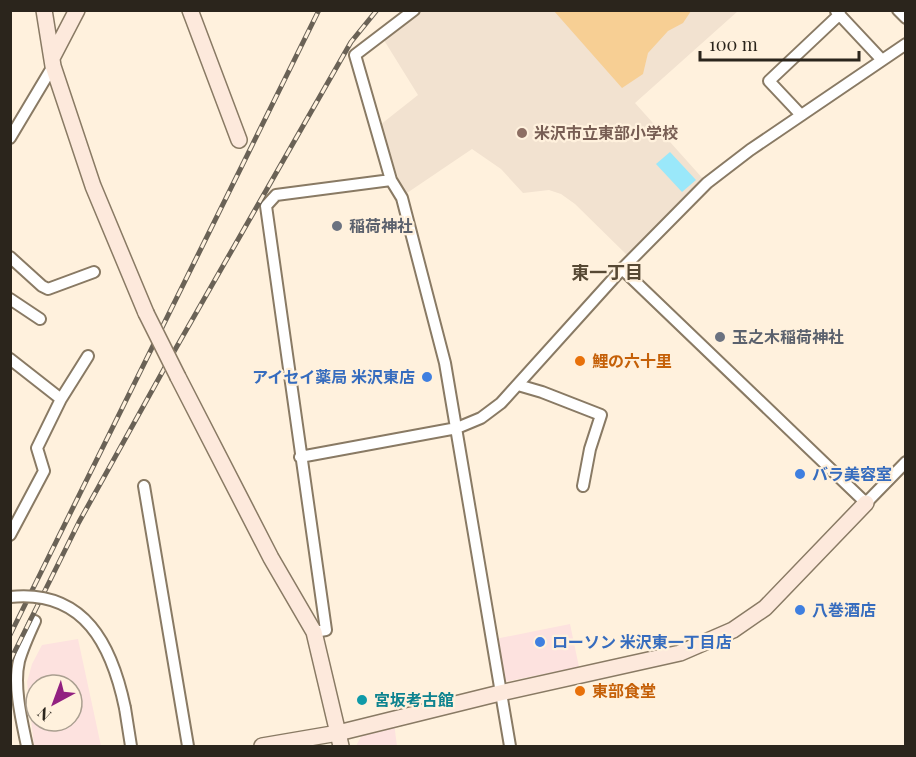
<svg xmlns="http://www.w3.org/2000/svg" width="916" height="757" font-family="'Playfair Display','Noto Sans JP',serif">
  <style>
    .commercial { fill: #fde2df; fill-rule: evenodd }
    .education { fill: #f2e2d0 }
    .green { fill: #f7cf94 }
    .water { fill: #9ae8fa }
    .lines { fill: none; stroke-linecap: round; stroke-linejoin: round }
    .street-casing { stroke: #897a64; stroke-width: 14 }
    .secondary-casing { stroke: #897a64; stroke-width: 18 }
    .street { stroke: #fff; stroke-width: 10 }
    .secondary { stroke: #fde9dc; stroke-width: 15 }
    .rail-casing { stroke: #6a6256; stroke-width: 5 }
    .rail { stroke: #fff1dd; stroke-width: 3; stroke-dasharray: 9; stroke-linecap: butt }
    .street-bridge-casing { stroke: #897a64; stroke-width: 14; stroke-linecap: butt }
    .secondary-bridge-casing { stroke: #897a64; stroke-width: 18; stroke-linecap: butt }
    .street-bridge { stroke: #fff; stroke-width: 10 }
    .secondary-bridge { stroke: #fde9dc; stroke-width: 15 }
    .education-dot { fill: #8d6e63; stroke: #fff1dd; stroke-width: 2 }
    .worship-dot { fill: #6b7280; stroke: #fff1dd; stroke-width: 2 }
    .food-dot { fill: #e8710a; stroke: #fff1dd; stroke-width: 2 }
    .shop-dot { fill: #3f7fe0; stroke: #fff1dd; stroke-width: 2 }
    .culture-dot { fill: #0f9aa8; stroke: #fff1dd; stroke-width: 2 }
    .labels { text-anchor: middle; stroke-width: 4.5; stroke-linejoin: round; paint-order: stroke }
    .education-label { font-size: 16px; font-weight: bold; fill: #785e54; stroke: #fff1dd; text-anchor: start }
    .worship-label { font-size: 16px; font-weight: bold; fill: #5b616d; stroke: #fff1dd; text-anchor: start }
    .food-label { font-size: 16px; font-weight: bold; fill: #c56008; stroke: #fff1dd; text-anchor: start }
    .shop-label { font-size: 16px; font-weight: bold; fill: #366cbe; stroke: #fff1dd; text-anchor: start }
    .culture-label { font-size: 16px; font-weight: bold; fill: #0d838f; stroke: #fff1dd; text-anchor: start }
    .neighbourhood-label { font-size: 18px; font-weight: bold; fill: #574934; stroke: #fff1dd }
  </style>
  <rect width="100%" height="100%" fill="#fff1dd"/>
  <!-- commercial -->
  <path class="commercial" d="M570,624L579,667L504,682L495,639Z
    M78,639L101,746H34L27,682L32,664L42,645ZM36,685H72V721H36Z
    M394,723L397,746H356L365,729Z"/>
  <!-- education -->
  <path class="education" d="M417,11H738L635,103L705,181L630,258L575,204L561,194L549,190L523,193L501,169L472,149L404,195L380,125L418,95L382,37Z"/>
  <!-- green -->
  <path class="green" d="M554,11H691L683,23L668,31L648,53L643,74L622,88Z"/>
  <!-- water -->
  <path class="water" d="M670,152L696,180L682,192L656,164Z"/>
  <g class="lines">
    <!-- street casing -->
    <g class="street-casing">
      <path id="street" d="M414,10L355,55L391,180L402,198L445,363L510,746
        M898,10L906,18
        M836,11L881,59
        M801,115L769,81L840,14
        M10,138L53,66
        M10,257L42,286L48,289L94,272
        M622,269L866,503L906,462
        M10,299L40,319
        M10,359L61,399L37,448L44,471L10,535
        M518,385L542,392L601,415L590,449L583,486
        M61,399L88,356
        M300,457L457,428L481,418L501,403L622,269L707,183L750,150L906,44
        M144,486L188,746
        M314,632L326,630L266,206L276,195L391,180
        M125,708L131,746
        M27,746C22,722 13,686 19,661C23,647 29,634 35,621"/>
    </g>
    <!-- secondary casing -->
    <g class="secondary-casing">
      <path id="secondary" d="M44,10L53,66L93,186L146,313
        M190,10L239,140
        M52,58L77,10
        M178,377L271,558L314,632L341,746
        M262,746L338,733L500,693L680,653L733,630L765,608L866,503"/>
    </g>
    <!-- street -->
    <use href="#street" class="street"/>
    <!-- secondary -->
    <use href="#secondary" class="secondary"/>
    <!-- rail casing -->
    <g class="rail-casing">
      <path id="rail" d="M10,635L319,10
        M10,661L79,522L164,369L351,42L377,10"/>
    </g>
    <!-- rail -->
    <use href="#rail" class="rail"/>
    <!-- street-bridge casing -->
    <g class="street-bridge-casing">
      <path id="street-bridge" d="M10,597C85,589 112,646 125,708"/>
    </g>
    <!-- secondary-bridge casing -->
    <g class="secondary-bridge-casing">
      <path id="secondary-bridge" d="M146,313L178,377"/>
    </g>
    <!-- street-bridge -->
    <use href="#street-bridge" class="street-bridge"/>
    <!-- secondary-bridge -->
    <use href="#secondary-bridge" class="secondary-bridge"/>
  </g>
  <!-- markers -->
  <circle class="education-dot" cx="522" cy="133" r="6"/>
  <g class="worship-dot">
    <circle cx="337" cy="226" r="6"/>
    <circle cx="720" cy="337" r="6"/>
  </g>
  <g class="food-dot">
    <circle cx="580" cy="361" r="6"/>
    <circle cx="580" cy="691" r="6"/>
  </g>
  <g class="shop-dot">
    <circle cx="427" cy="377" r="6"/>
    <circle cx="800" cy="474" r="6"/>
    <circle cx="800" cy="610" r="6"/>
    <circle cx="540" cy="642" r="6"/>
  </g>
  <circle class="culture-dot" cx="362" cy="700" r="6"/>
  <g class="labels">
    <!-- education labels -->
    <g class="education-label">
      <text x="534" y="139">米沢市立東部小学校</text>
    </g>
    <!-- worship labels -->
    <g class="worship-label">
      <text x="349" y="232">稲荷神社</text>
      <text x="732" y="343">玉之木稲荷神社</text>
    </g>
    <!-- food labels -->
    <g class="food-label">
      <text x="592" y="367">鯉の六十里</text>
      <text x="592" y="697">東部食堂</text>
    </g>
    <!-- shop labels -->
    <g class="shop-label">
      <text x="415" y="383" text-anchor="end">アイセイ薬局 米沢東店</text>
      <text x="812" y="480">バラ美容室</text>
      <text x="812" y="616">八巻酒店</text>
      <text x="552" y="648">ローソン 米沢東一丁目店</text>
    </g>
    <!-- culture labels -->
    <g class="culture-label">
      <text x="374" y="706">宮坂考古館</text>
    </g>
    <!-- neighbourhood labels -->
    <g class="neighbourhood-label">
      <text x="607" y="279">東一丁目</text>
    </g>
  </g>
  <!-- border -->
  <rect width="916" height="757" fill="none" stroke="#2b251c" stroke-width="24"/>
  <!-- north arrow -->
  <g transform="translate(54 703) rotate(221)"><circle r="28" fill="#fff1dd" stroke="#aa9f90" stroke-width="1.5"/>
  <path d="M0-4.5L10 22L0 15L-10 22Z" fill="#922181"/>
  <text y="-9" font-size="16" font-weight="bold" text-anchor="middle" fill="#2b251c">N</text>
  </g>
  <!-- scale -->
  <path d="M700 51v9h159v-9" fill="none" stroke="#2b251c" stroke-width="3"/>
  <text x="709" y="51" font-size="18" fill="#2b251c" stroke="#fff1dd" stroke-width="4.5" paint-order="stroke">100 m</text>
</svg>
